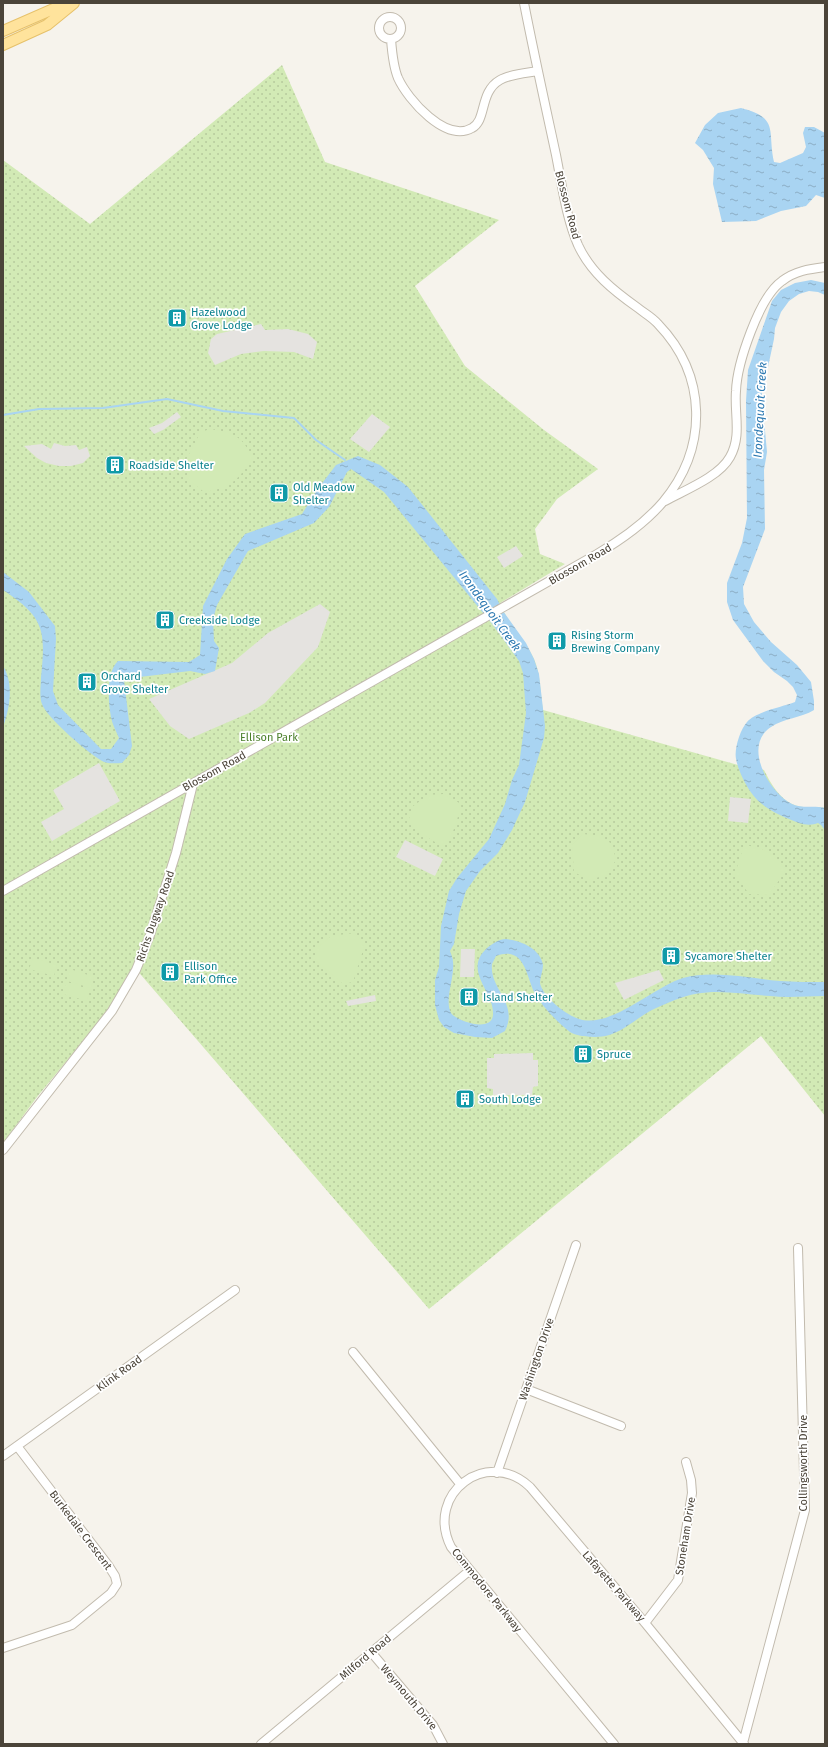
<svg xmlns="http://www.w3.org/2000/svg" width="828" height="1747" font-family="'Fira Sans',sans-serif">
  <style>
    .park { fill: url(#park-dots) }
    .garden { fill: #d2eab5 }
    .parking { fill: #e5e3e0 }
    .water { fill: url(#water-ripples) }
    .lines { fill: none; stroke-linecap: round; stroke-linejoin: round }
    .stream { stroke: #a9d4f2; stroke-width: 2 }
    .minor-casing { stroke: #c2bbae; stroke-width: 10 }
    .major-casing { stroke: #e6c16a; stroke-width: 12 }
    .minor { stroke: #fff; stroke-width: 8 }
    .major { stroke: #ffe39c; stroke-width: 10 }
    .labels { text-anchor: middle; stroke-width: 3.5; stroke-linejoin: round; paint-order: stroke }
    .street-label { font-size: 11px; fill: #4b4439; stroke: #fff }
    .culture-label { font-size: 11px; fill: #0d838f; stroke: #fff; text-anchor: start }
    .park-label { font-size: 11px; fill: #4a7f2a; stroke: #fff }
    .water-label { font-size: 12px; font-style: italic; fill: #2e7ab2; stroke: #fff }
  </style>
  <defs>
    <pattern id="park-dots" width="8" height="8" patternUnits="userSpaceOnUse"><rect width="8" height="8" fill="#d2eab5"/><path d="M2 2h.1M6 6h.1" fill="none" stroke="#b6ca9c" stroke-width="1.8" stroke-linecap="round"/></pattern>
    <pattern id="water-ripples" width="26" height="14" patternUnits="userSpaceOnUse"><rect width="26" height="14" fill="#a9d4f2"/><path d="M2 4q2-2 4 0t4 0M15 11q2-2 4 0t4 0" fill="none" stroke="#8caec5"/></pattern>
  </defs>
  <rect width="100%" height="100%" fill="#f6f3ec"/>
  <!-- park -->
  <path class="park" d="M282,65L325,162L499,220L415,286L465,366L544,430L598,469L557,499L535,529L540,554L565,564L500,603C507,623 525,639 534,659C541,675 540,693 543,710L738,765L764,770C772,786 783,805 803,807C810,808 818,806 825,808V1116L761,1036L429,1309L135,968L111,1007L37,1097L3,1143V160L90,224Z"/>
  <!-- garden -->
  <path class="garden" d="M209,429C232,432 244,436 252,459C237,481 231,488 204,492L189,480L185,462L200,433Z
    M444,794L461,804L456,824L448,843L440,845L420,833L408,823L412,807L428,795Z
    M583,834L600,836L612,844L616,860L606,875L589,880L574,872L572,845Z
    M744,845C767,848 773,853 786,870L769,895L749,894L735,874Z
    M355,933L364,947L353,982L343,984L315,960L317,948L331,936Z
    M33,958L57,965L54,976L29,969Z
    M70,969L94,977L91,988L67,981Z
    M66,982L90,990L87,1001L63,994Z"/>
  <!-- parking -->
  <path class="parking" d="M261,324L265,330L288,329L308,334L317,342L313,359L294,352L264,351L241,354L215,365L208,353L211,339L217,334Z
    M177,412L181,417L163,430L154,434L149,428L162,423Z
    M372,414L390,427L369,452L350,439Z
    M54,443L65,446L76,445L79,450L87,447L90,456L83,463L71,466H59L46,463L37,458L24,446L42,444L51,449Z
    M516,546L523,556L504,568L497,557Z
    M320,604L330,612L318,647L265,703L249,713L189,739L170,726L149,699L232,663L268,633Z
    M99,763L120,801L52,841L41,822L64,809L53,790Z
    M730,797L751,799L748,823L728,821Z
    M405,840L443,859L435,876L396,857Z
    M461,949H475L474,977H460Z
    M659,970L664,980L624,1000L615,983Z
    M375,995L376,1001L348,1006L346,1001Z
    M533,1053V1060H538V1086L533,1087L532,1095H493V1089L487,1088V1058H494V1054Z"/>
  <!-- water -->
  <path class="water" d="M741,108C780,118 767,131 774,162L780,163L803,153L806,147L803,133L805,127H814L825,133V198L816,195L806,206L781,211L756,221L722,222L713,184L714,168L703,150L695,143L705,125L718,113Z
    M811,280L825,283V295L818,292L809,291L799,294L789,301L781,312L775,328L774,339L768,367L763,381L760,414L764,420L767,452L764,470L765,529L743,587L744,604L754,622L771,642L797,665L811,682L814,701V710C801,718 784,718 771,727C742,746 769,792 792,804C802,809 814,805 825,808V830L821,825L818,823C808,827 798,823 789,819C779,815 769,810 762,804C750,795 739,774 736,759C734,749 740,730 747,722C755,712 782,707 795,702L797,695L793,687L787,681L774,672L763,661L733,620L727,602V583L742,543L747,518L746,401L748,370L772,301L781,290L795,283Z
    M358,456L380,465L408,487L497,599L503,611L526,643L534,659L539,674L545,726L544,738L525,802L512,830L498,853L480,871L466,891L459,914L454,944L450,951C451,954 453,958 453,962C455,977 444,1000 451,1013C456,1021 492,1033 493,1015C495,992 462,971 487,948C492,944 499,939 506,939C520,940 541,949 543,965C543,971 540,977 540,983C542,996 566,1015 579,1019C611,1029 653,987 683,978C713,970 749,978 780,981C795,982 810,982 825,982V996C807,996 788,998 770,996C737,994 708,986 675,1000C667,1003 658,1007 650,1011C626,1025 615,1041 584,1036C580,1036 573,1034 570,1032C559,1024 542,1006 535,994C526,976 525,945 496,956C495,958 493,962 492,964C489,989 519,1003 505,1031L492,1038L475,1037L454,1033L444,1027L439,1020L435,1005V980L439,967L441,926L449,891L457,878L489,839L505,804L512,780L519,765L526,713L523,673L519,661L493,625L384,492L351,469L347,472L329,507L314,523L248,551L217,605L213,619L214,641L219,648L215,671L205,674L190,671L131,678L124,680L132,746L129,755L122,763C116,763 109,764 104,762C91,756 46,717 42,704C39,697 41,684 41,677C46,630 44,617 3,590V572L29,592L55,626L56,639L53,691L58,705L101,749H111L119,738C116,731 112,724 111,717C108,702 106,672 118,661L189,662L200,655L203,606L227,559L245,534L302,514L317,490L336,465Z
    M3,666C14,683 10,708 3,727Z"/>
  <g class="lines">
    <!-- stream -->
    <path class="stream" d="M3,415L39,409L103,408L167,399L223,411L294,418L316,440L345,460"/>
    <!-- minor casing -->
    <g class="minor-casing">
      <path id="minor" d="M379 28a11 11 0 1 1 22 0a11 11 0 1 1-22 0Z
        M391,39C392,52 393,66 398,78C408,100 446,143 472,128C487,120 479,92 500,80C510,74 526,73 538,71
        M665,501C685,490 719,477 730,457C742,436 734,413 736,391C737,364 759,297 782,281C795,271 809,269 825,267
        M3,891L597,554C621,540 645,523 663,502C709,447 707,375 658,324C652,317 644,313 638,308C614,291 591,273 578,245C566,217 562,185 556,155C545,104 534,54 524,3
        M3,1150L112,1011L136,970L150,935L176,853L193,784
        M353,1352L461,1485
        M526,1389L621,1426
        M3,1456L235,1290
        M497,1473L576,1245
        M645,1623L678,1580L692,1493L691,1480L686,1462
        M3,1648L72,1625L111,1593L117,1584L115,1576L108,1565L17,1446
        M371,1652L433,1725L443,1744
        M743,1743L805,1510L798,1248
        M261,1744L469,1571
        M614,1744L451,1547C424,1493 488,1447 530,1487L645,1623L744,1744"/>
    </g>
    <!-- major casing -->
    <g class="major-casing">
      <path id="major" d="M3,31L67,3
        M3,45L47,25L74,3"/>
    </g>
    <!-- minor -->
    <use href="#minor" class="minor"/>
    <!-- major -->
    <use href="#major" class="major"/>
  </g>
  <!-- icons -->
  <defs>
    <g id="building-square" transform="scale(1)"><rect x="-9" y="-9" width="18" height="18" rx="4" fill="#0f9aa8" stroke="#fff"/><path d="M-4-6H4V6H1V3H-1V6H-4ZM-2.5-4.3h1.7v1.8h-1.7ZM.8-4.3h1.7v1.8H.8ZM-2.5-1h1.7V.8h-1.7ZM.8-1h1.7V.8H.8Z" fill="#fff"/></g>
  </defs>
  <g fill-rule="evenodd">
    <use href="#building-square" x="177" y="318"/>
    <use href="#building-square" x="115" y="465"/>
    <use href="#building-square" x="279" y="493"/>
    <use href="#building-square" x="165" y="620"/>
    <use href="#building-square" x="557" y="641"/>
    <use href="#building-square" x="87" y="682"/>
    <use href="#building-square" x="671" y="956"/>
    <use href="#building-square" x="170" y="972"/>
    <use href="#building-square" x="469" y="997"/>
    <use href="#building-square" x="583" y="1054"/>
    <use href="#building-square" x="465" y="1099"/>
  </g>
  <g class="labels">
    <!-- street labels -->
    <g class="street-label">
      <text transform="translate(568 205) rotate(75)" y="4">Blossom Road</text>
      <text transform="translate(580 564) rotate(-30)" y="4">Blossom Road</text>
      <text transform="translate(214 771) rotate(-29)" y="4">Blossom Road</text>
      <text transform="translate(155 916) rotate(-71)" y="4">Richs Dugway Road</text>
      <text transform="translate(536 1359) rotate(-71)" y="4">Washington Drive</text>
      <text transform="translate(119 1373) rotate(-36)" y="4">Klink Road</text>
      <text transform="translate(803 1463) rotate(-90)" y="4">Collingsworth Drive</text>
      <text transform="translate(81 1530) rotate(53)" y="4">Burkedale Crescent</text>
      <text transform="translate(685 1536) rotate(-81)" y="4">Stoneham Drive</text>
      <text transform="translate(614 1586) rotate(49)" y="4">Lafayette Parkway</text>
      <text transform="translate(487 1590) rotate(51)" y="4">Commodore Parkway</text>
      <text transform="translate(365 1657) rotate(-40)" y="4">Milford Road</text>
      <text transform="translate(409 1697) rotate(50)" y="4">Weymouth Drive</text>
    </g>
    <!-- culture labels -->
    <g class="culture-label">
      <text x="191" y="316">Hazelwood<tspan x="191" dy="13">Grove Lodge</tspan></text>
      <text x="129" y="469">Roadside Shelter</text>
      <text x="293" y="491">Old Meadow<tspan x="293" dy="13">Shelter</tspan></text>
      <text x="179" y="624">Creekside Lodge</text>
      <text x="571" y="639">Rising Storm<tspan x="571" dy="13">Brewing Company</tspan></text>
      <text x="101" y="680">Orchard<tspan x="101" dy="13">Grove Shelter</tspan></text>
      <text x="685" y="960">Sycamore Shelter</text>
      <text x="184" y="970">Ellison<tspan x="184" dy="13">Park Office</tspan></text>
      <text x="483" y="1001">Island Shelter</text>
      <text x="597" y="1058">Spruce</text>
      <text x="479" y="1103">South Lodge</text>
    </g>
    <!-- park labels -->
    <g class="park-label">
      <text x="269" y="741">Ellison Park</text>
    </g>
    <!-- water labels -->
    <g class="water-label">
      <text transform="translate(760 410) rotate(-87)" y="4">Irondequoit Creek</text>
      <text transform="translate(490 611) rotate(54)" y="4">Irondequoit Creek</text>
    </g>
  </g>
  <!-- border -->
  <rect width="828" height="1747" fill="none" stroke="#4b4439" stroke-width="8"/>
</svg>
